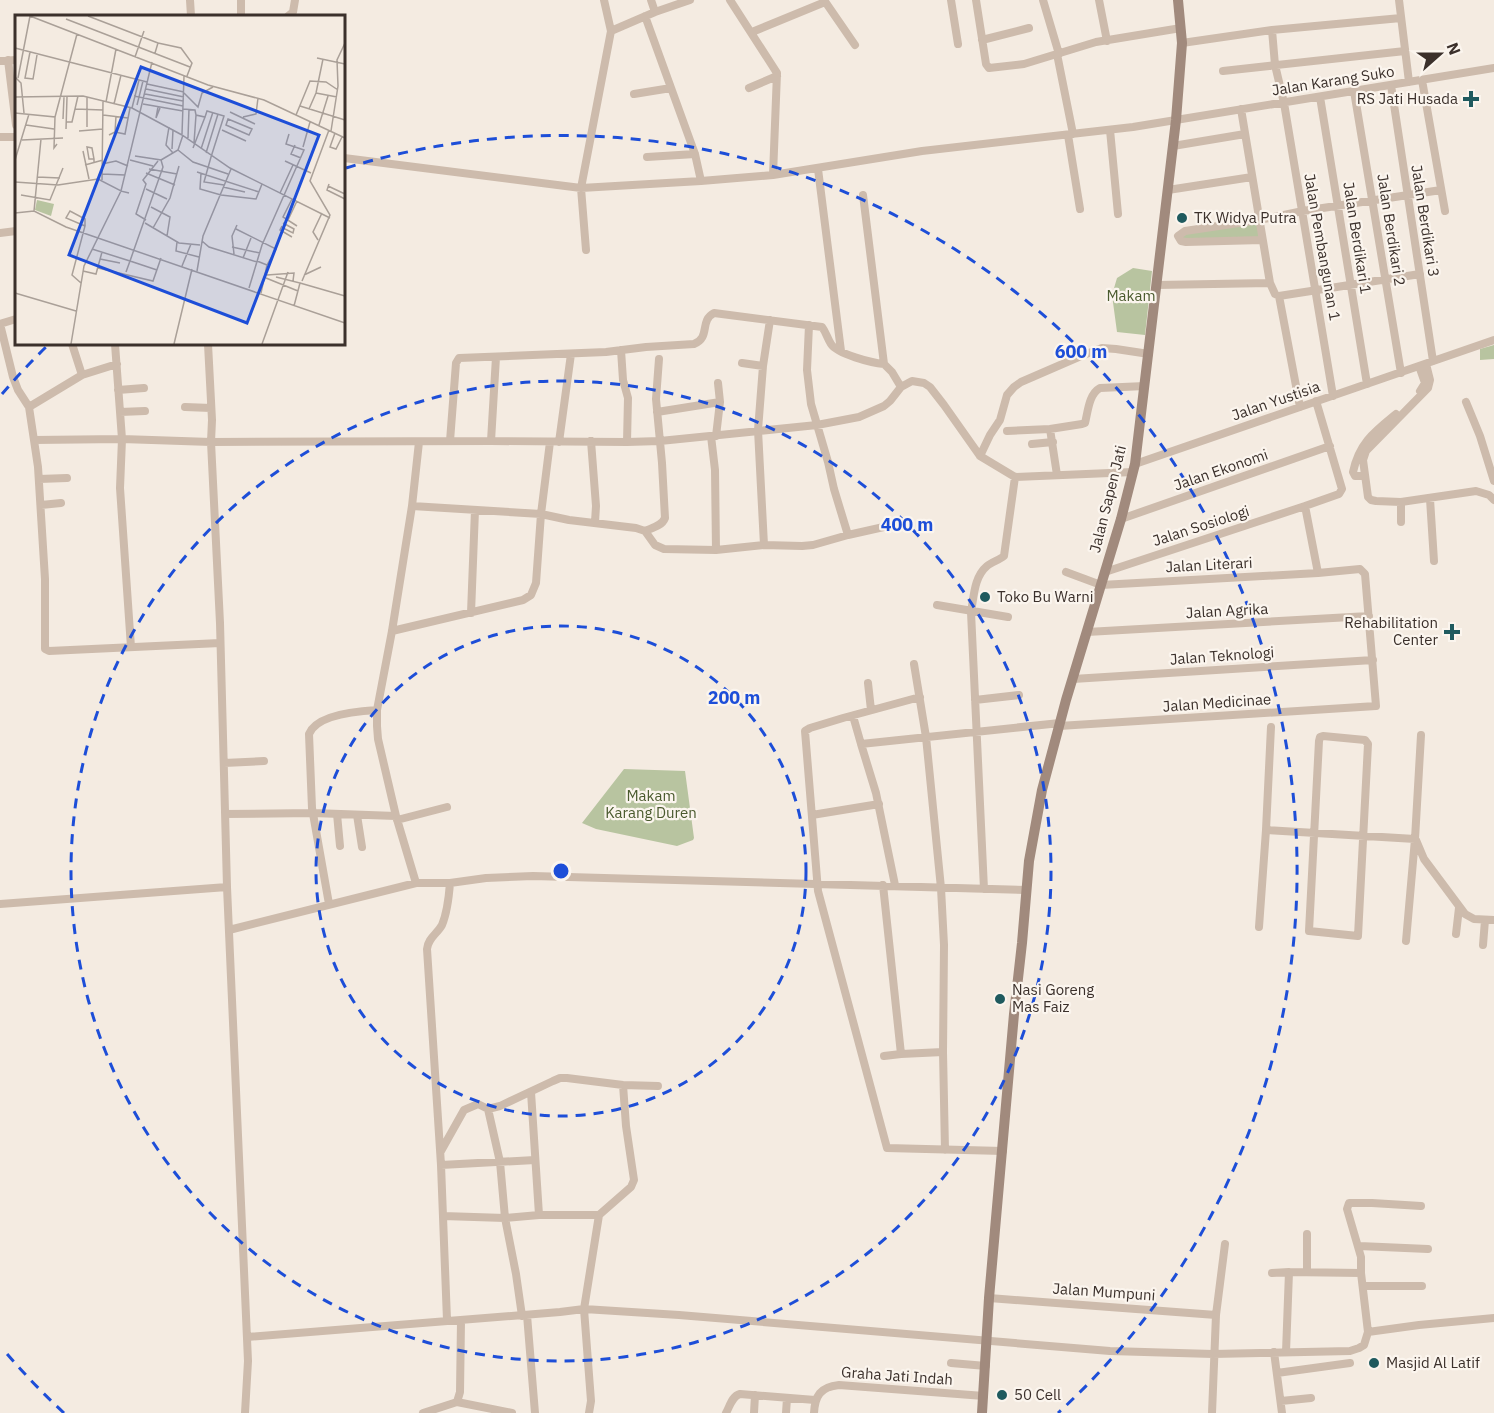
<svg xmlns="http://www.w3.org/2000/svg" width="1494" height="1413" font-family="'IBM Plex Sans',sans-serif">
<rect width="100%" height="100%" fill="#f4ebe1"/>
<path fill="#b8c4a0" d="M1257,223l2,15 -74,2 -5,-4 2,-2z
M1133,268l19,3 -7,64 -28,-3 -5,-37 5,-17z
M1494,345v14l-14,1v-11z
M624,769l61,2 9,67 -1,2 -16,6 -81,-17 -14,-6z"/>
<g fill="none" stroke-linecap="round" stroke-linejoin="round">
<path stroke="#cdbbac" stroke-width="8" d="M190,0l1,16
M604,0l7,31 -30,157 120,-7 72,-6 149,-24 211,-24 361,-59
M651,0l4,12
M730,0l47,73 -4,102
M824,0l31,45
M951,0l7,44
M976,0l10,64 3,4 35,-4 72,-22 85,-14
M1043,0l16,54
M1099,0l8,41
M1399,0l10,82
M241,16v-16
M288,16l5,-4 2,-12
M645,16l50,138 6,27
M1272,30l3,35 9,38 49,293
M611,31l44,-19 35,-12
M752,32l73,-30
M982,40l47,-12
M1182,43l90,-13 129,-12
M1057,54l16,80
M8,60l8,65
M0,61l16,-1
M1223,71l182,-20
M1422,80l23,131
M1391,85l42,276
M749,88l28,-12
M1354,91l47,282
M634,94l37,-6
M1320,97l47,287
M1241,109l29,174 5,11 4,2 21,111
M1110,130l8,84
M1068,135l12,74
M0,137h16
M1173,146l72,-12
M647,157l48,-3
M344,158l237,30 5,62
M818,169l23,182
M1168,190l84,-13
M1259,220l44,-9 138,-21
M1259,220l-74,11 -7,5 3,5 5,1 76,-2
M0,233l16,-2
M1157,285l113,-2
M1279,296l141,-22
M0,324l13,53 5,13 11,17 9,60 7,112v70l4,2 171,-8
M0,324l16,-5
M809,325l-2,45 4,34 17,58 6,27 14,46
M72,344l10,31
M115,344l7,95 89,3 280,-1 136,1 33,-1 157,-16 42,-8 25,-11 6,-5 11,-14 -9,-15 -8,-8 -21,-169
M208,344l4,76 -1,22 9,181 7,264 21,474 -3,52
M621,350l2,30 5,18 -1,44
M742,363l21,3
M1426,364l4,16 -2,8 -62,63 -3,9 5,37 3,3 5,1 25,1 75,-11 13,4 5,5
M1419,366l6,17 -5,8
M901,387l11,-6 12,2 6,4 14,18 36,51 35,21 118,-5
M118,390l26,-2
M1466,402l14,34 14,45
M29,407l53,-32 35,-11
M185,407l26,1
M120,412l25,-1
M657,412l63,-10
M1050,429l7,46
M1007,431l43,-2 32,-5 3,-1c3,-12 4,-29 15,-35l45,-2
M711,436l4,34 1,80
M716,436l4,-34 -2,-19
M34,440l88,-1 -2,49 11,159
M450,441l6,-78 3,-5 147,-6 40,-5 48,-3c17,-7 5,-23 20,-31l108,14c4,5 5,11 9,17 6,10 41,19 53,20
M491,441l5,-84
M591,441l5,65 -1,16
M559,442l12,-88
M1032,444l21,-2
M980,456l10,-21 10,-15 7,-25 7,-8 7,-5 60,-26 21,-8 14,1 33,5
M1135,464l359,-124
M1365,476h-10l-2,-4c6,-29 21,-40 43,-58
M39,479l28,-1
M1430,499l4,62
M41,505l20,-2
M412,506l129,8 28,6 67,8 9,3 10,14 9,4 52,1 48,-5 38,1 11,-1 35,-10 58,-13
M1121,519l209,-73
M1401,522v-20
M645,531c7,-3 17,-5 20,-13l-3,-55 -6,-64 3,-40
M764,545l-6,-115 5,-64 7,-46
M1066,572l35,13 217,-12
M1105,572l200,-66
M937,605l71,12
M471,613l4,-103
M392,631l131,-31 8,-5 5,-12 5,-69 9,-72
M1087,632l282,-16
M914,664l12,73 15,151 3,57 -1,107 2,98
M1073,679l300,-19
M868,683l3,27
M920,697l-77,21 -33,10 -5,3 13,160 69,257 116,3
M975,700l44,-5
M853,716l8,28
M1059,726l317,-20 -11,-132 -5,-5 -42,4 -13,-67 34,-12 3,-5 -26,-88
M1323,736l42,4 3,4 -10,192 -49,-5 10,-190 1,-4z
M224,763l40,-2
M225,814l88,-1 83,3
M337,814l3,32
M357,815l5,32
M812,815l67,-11
M397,820l50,-13
M1266,830l149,9
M1416,840l8,19 41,55 9,5 20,1
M416,883l-20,-67 -18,-77 -1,-13v-16l15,-79 20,-125 7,-64
M883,885l18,169
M895,885l-19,-92 -15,-49 199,-21
M984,889l-13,-277c3,-16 3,-35 16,-46 5,-4 12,-6 17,-10l11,-79
M0,904l227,-17
M329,904l-17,-96 -3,-74c8,-20 49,-23 68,-24
M1259,927l7,-97 5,-103
M229,930l187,-47h34l36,-5 47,-2 493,14
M1456,934l3,-26
M1406,941l9,-102 6,-104
M1483,945l2,-25
M884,1056l17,-2 42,-2
M531,1092l8,123
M488,1109l12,53 5,56 11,56 6,42
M441,1151l23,-41 14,-6 10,5 12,-3 53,-25 7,-3h7l56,7 35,1
M441,1165l94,-5
M443,1216l62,2 34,-3h60
M1359,1246l69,3
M1307,1272v-38
M1272,1273l17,-1
M1363,1286h59
M989,1298l227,17
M527,1315l8,98
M447,1320l-6,-155 -14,-216c1,-11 10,-15 15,-24 5,-12 7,-29 8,-42
M1368,1332l51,-7 75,-7
M247,1337l313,-25 24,-3 95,6 431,36 103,3 137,-3 9,-3 5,-3 4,-13 -7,-59v-16l-14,-48 2,-6h23l49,3
M1274,1352l8,61
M1286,1352l3,-80 72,1
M951,1363l35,3
M1277,1373l73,-10
M1281,1401l30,-3
M457,1402l55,11
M423,1413l34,-11 3,-10 1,-71
M589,1413l2,-12 -7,-92 15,-94 32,-28 3,-7 -8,-54 -3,-41
M726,1413c4,-7 6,-17 14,-19l75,6
M754,1413l1,-18
M786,1413l1,-15
M814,1413c1,-17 6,-26 25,-28l145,11
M1212,1413l4,-98 9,-71"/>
<path stroke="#a18a7d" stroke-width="10" d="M982,1413l7,-115 25,-284 8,-71 7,-82 13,-71 24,-90 55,-181 14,-55 41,-344 6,-77 -4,-43"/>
</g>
<g fill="none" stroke="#1d4ed8" stroke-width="3" stroke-dasharray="10 8">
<circle cx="561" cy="871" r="245"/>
<circle cx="561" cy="871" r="490"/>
<path d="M64 1413A735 735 0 0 1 2 1348M2 394A735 735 0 0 1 46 347M346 168A735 735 0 0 1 1058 1413"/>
</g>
<g fill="#1f5a5e" stroke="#fbf5ee" stroke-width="2">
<path d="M1468 90h6v6h6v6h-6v6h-6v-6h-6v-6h6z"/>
<circle cx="1182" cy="218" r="6"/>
<circle cx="985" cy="597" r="6"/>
<path d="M1449 623h6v6h6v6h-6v6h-6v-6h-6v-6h6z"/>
<circle cx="1000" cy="999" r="6"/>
<circle cx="1374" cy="1363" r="6"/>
<circle cx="1002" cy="1395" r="6"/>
</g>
<g text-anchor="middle" stroke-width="4.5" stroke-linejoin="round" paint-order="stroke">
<g font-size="15" fill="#3b302b" stroke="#fbf5ee">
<text transform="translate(1333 81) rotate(-9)" y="5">Jalan Karang Suko</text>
<text transform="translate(1425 221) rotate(81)" y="5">Jalan Berdikari 3</text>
<text transform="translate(1391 230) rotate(81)" y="5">Jalan Berdikari 2</text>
<text transform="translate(1357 238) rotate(81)" y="5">Jalan Berdikari 1</text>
<text transform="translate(1322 247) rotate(80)" y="5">Jalan Pembangunan 1</text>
<text transform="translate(1276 401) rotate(-19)" y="5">Jalan Yustisia</text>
<text transform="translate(1221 470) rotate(-19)" y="5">Jalan Ekonomi</text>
<text transform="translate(1108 499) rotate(-76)" y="5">Jalan Sapen Jati</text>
<text transform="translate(1201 526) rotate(-18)" y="5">Jalan Sosiologi</text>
<text transform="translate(1209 565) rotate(-3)" y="5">Jalan Literari</text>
<text transform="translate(1227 611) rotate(-3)" y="5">Jalan Agrika</text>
<text transform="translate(1222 656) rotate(-4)" y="5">Jalan Teknologi</text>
<text transform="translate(1217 703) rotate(-4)" y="5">Jalan Medicinae</text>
<text transform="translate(1104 1292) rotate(4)" y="5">Jalan Mumpuni</text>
<text transform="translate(897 1376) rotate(4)" y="5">Graha Jati Indah</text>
</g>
<g font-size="15" fill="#3b302b" stroke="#fbf5ee" text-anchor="start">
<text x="1458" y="104" text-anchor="end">RS Jati Husada</text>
<text x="1194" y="223">TK Widya Putra</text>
<text x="997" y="602">Toko Bu Warni</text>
<text x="1438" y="628" text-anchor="end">Rehabilitation<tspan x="1438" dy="17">Center</tspan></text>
<text x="1012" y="995">Nasi Goreng<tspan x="1012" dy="17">Mas Faiz</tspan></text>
<text x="1386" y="1368">Masjid Al Latif</text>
<text x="1014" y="1400">50 Cell</text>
</g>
<g font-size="15" fill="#4a5a2e" stroke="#fbf5ee">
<text x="1131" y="301">Makam</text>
<text x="651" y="801">Makam<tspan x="651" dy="17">Karang Duren</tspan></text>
</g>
</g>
<g transform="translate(15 15)">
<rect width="330" height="330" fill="#f4ebe1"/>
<path d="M22,185l17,4 -3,12 -16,-6z" fill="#b8c4a0"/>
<path fill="none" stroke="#aaa098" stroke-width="1.5" d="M15,1l178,69 56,15 81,38M73,1l70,27 -3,10M51,4l124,48M143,28l23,5 11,15 -5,13M0,33l132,34M15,37l-5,26 8,1 4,-24M120,42l9,-26M302,43l28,6M0,62l6,6 3,30M3,63l12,-62M132,69l37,8M131,74l38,8M169,78l14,14 4,-14 11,-6M301,78l21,4M130,79l38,7M119,81l49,10M0,82l68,-1 49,12 50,27 48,33 100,50M91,87l10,-53M99,89l7,-29M128,89l40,7M122,90l6,-24M285,91l45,14M143,92l-2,11 4,-10M117,93l7,-28M60,94l28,1M168,94l12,1 1,5 9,2 2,-6 17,5 -13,41M294,94l7,-16 7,-34M215,97l25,12M0,98l40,4 -1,31 3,-4M88,100l25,3M281,100l14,-34 16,1 12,8M40,102l22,-83M228,102l13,-3 2,-16M48,104l1,-22M213,104l24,10 -3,6 -23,-10zM51,107h6l6,-26M11,110l28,4M304,110l9,-29M72,112v-30M154,112l-3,18 7,8M51,114l1,-32M207,115l24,11M64,116l24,-2M316,116l7,-45 -1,-26 8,-17M100,117l10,2 5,-26M320,118l-5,14 6,2 6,-12M167,119l2,-58M94,120l6,-3 1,-16M173,123l1,-29M7,125l41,-2M179,128l2,-28M280,130l-4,9 10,4M288,132l7,-25M178,133l12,-31M157,134l1,-19M186,134l12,-37M163,135l15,12 35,12M68,136l6,28M191,138l12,-39M196,142l-7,25 20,3M79,144h-5l-2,-12 5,1 2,11v3M0,145l14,-46M115,145l23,6M146,145l17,-10 5,-15M270,146l26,12M87,149l14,-3 12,5M70,150l18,-5M134,154l28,5M182,157l62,20M131,158l29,12M186,158l-1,16 21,6 35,4 6,-15M87,159l23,1M22,162l23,1M87,165l1,-79M0,167l43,3 40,-6 23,12 31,-129M314,169l-2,6 18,9M313,171l17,8M208,172l22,5M131,174l21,10M265,178l13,-28M6,180l29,5 13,-32M277,184l-9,18 14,9M136,192l19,10 -3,19M19,196l7,-72M0,198l19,-2 32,16 279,96M131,205l-10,-6 10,-30 -3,-4 15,-19M273,205l9,-19M130,208l34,20 21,2M267,211l-2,4 12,7M266,212l12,6 1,-4 -11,-6M138,213l17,-30 9,-32M221,214l40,20 -9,16M303,225l-5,-8 9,-19M187,226l7,6 48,15M162,227l-1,9 23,6M217,232l28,6M77,234l38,12 33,-94 -2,-7 -26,-4M219,239l-2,-18 5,-11M228,243l8,-20M85,244l20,4M242,246l10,4 -6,28M167,251l9,-22M83,253l55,13 8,-23M68,256l13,3 6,-22M182,256l6,-35 28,-67M111,257l4,-11 27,9M252,260l27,-2 -1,8M289,260l17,-8M261,262l24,6 -6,23M251,263l32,13M287,266l28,-66 -20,-34 19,-51M66,268l-9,-8 13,-49 -19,-8 4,-7 15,8v7M285,268l45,13M234,273l13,-43 42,-95 -18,-6 3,-10M0,278l61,18M56,329l13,-78 37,-75 8,2M159,329l18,-75M247,329l26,-72"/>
<path fill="#1d4ed8" fill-opacity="0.15" stroke="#1d4ed8" stroke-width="3" d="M126,52l178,68 -72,188 -178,-68z"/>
<rect width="330" height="330" fill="none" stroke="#3b302b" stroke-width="3"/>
</g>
<circle cx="561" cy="871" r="9" fill="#1d4ed8" stroke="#fbf5ee" stroke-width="3"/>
<g font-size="18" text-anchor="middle" font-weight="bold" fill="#1d4ed8" stroke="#fbf5ee" stroke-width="4.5" stroke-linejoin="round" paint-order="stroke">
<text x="1081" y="358">600 m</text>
<text x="907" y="531">400 m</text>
<text x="734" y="704">200 m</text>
</g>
<g transform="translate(1440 54) rotate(69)" stroke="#fbf5ee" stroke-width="4.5" paint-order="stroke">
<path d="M0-4.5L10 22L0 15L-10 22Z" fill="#3b302b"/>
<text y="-9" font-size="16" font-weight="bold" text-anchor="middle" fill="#3b302b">N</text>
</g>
</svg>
